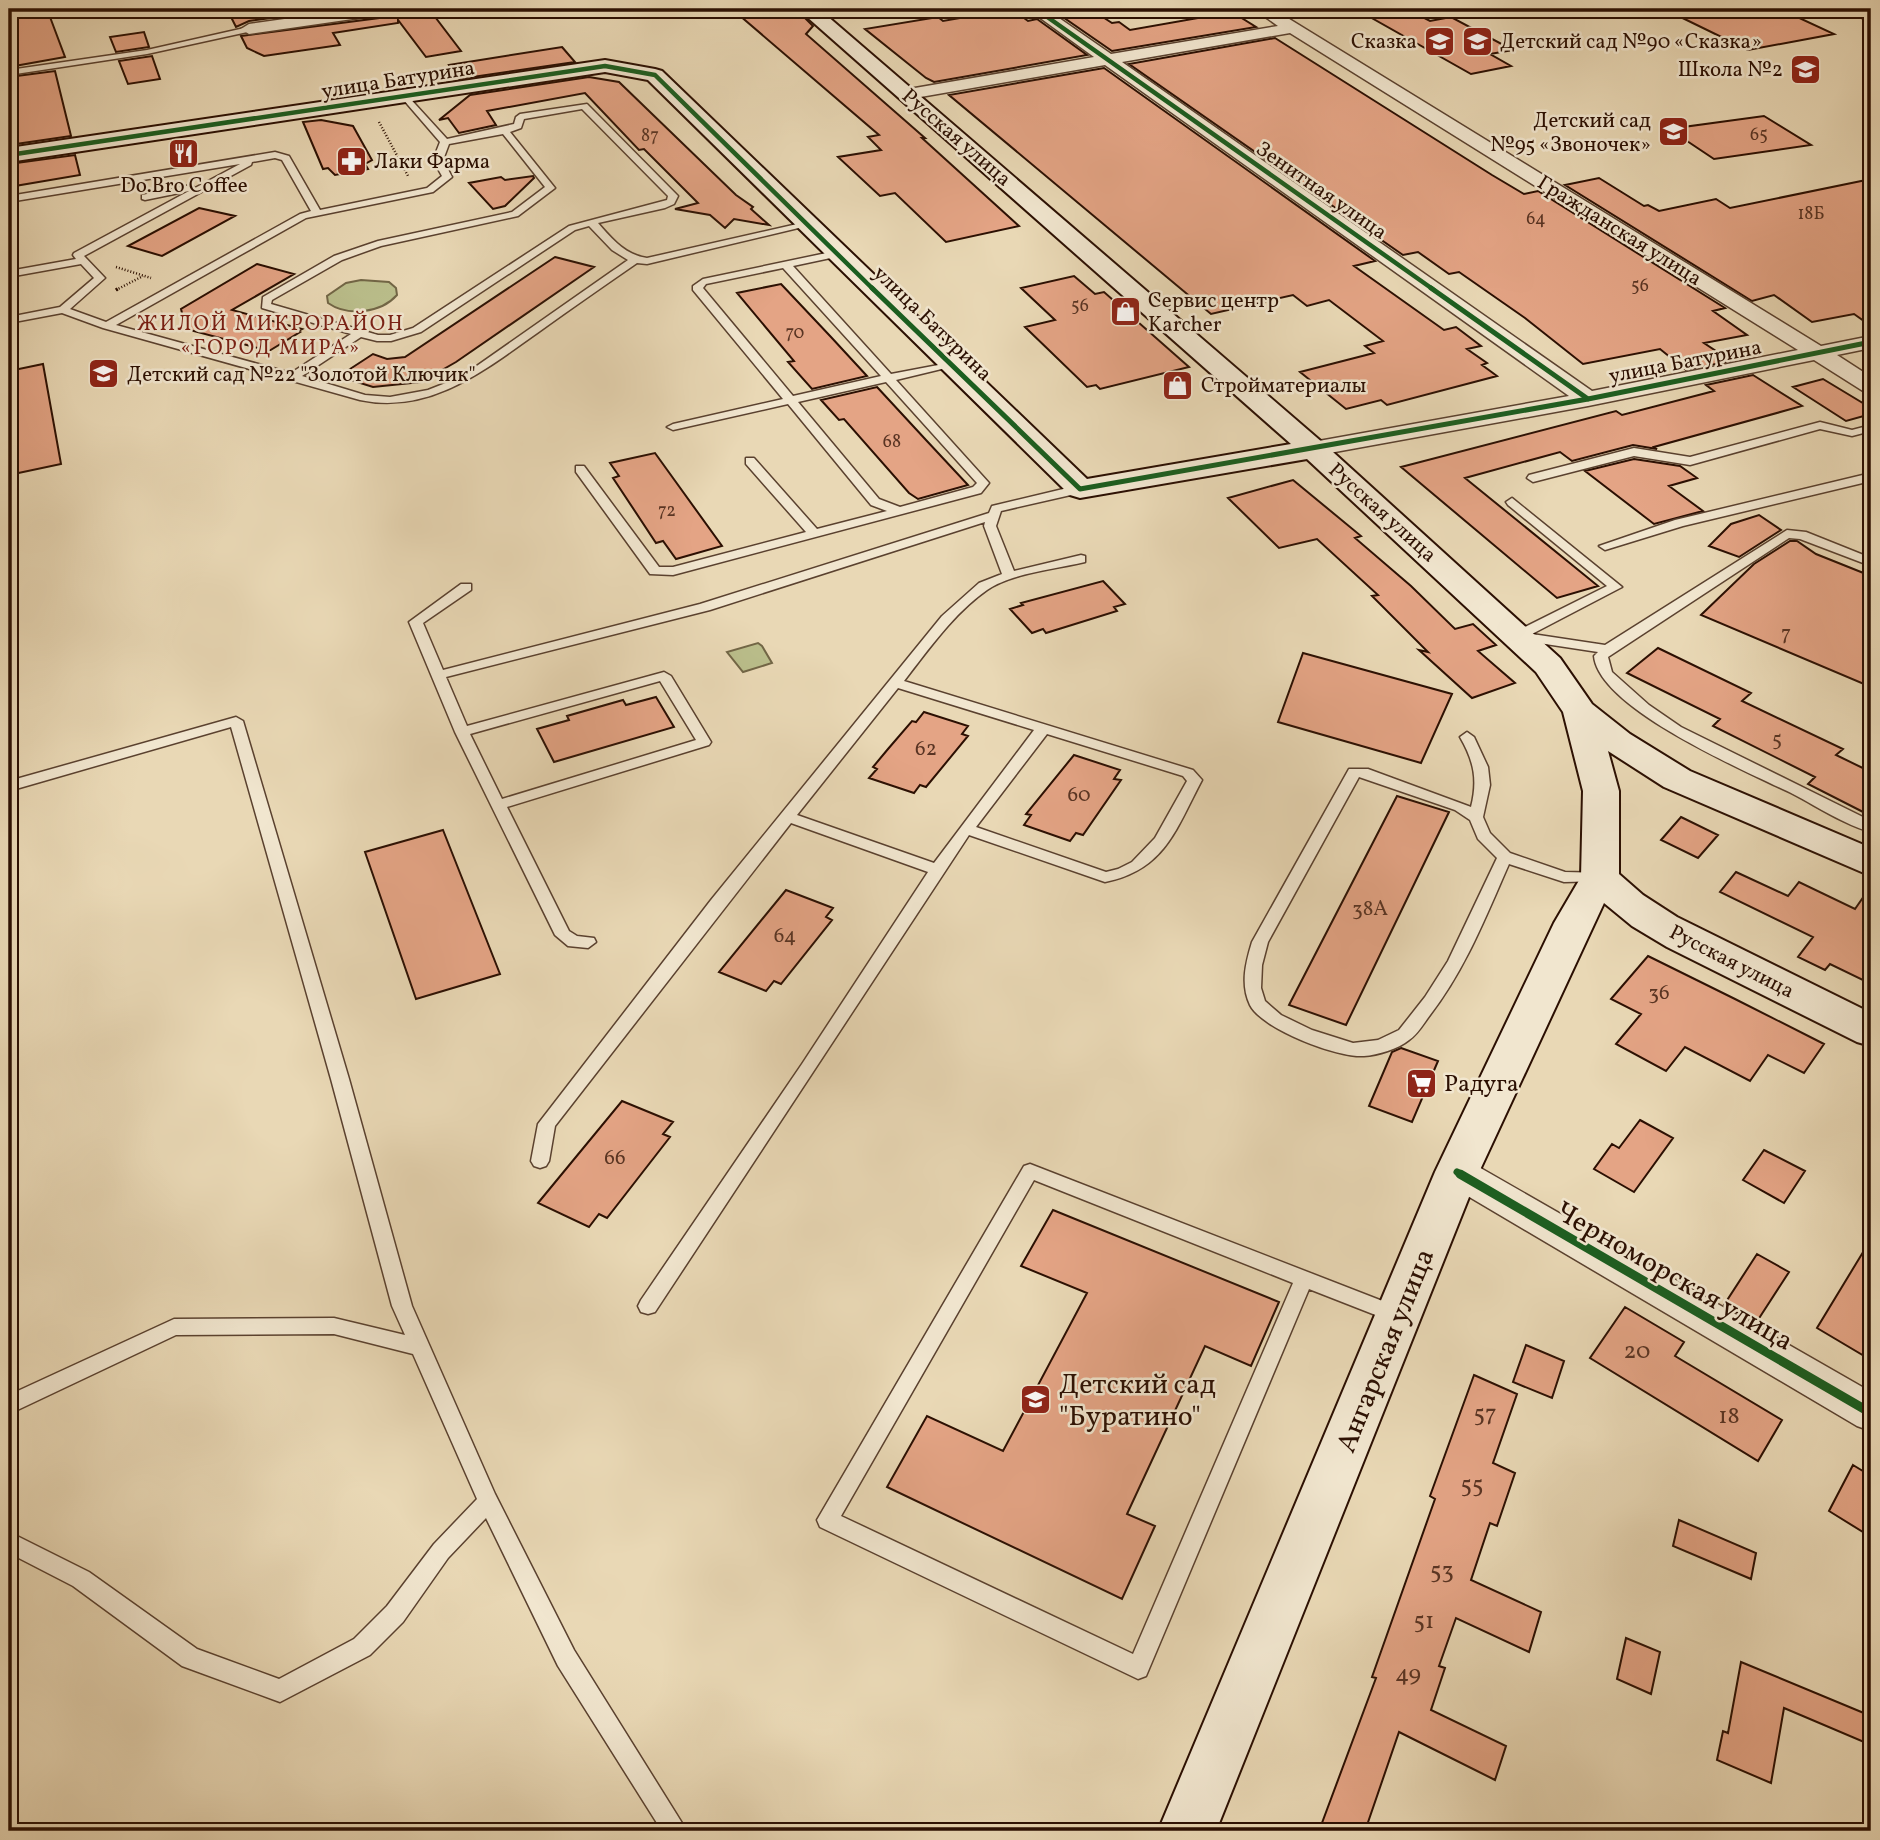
<svg xmlns="http://www.w3.org/2000/svg" width="1880" height="1840" font-family="Vollkorn,serif">
<rect width="100%" height="100%" fill="#e9d8b5"/>
<filter id="stains"><feTurbulence type="fractalNoise" baseFrequency=".00286" numOctaves="4"/><feColorMatrix values="0 0 0 0 .2 0 0 0 0 .09 0 0 0 0 .02 0 0 0 .5 -.17"/></filter>
<radialGradient id="worn" r=".72"><stop offset=".6" stop-color="#630" stop-opacity="0"/><stop offset="1" stop-color="#630" stop-opacity=".3"/></radialGradient>
<path fill="#babe8b" stroke="#726646" stroke-width="2" d="M361,280l28,2 7,6 1,7c-16,18 -49,22 -69,8l-1,-7 19,-13z
M758,643l4,3 10,17 -29,9 -16,-20z"/>
<path fill="#e4a485" stroke="#2b0f02" stroke-width="2" d="M47,9l18,48 -56,10v-53z
M273,9h66l-90,12 -13,6 -6,-12z
M397,9h32l32,42 -35,6 -28,-37v3l-65,10 7,12 -76,11 -17,-8 -6,-12 146,-19z
M732,9h64l17,17 -7,8 119,104h-3l97,88 -73,16 -51,-49 -15,3 -42,-39 43,-7 -13,-13 11,-2z
M1012,9l16,12 9,-2 50,36 -153,27 -8,-4 -61,-49 73,-12 5,4z
M1664,9h116l54,25 -86,16z
M1092,10l20,13 7,-1 11,8 102,-18 24,15 -144,24 -52,-36z
M1409,10l21,11 21,-4 62,33 -23,4 21,12 -40,8 -101,-57z
M144,32l5,15 -33,5 -6,-15z
M1275,38l217,137 32,19 14,-3 187,117 -12,3 34,24 -43,8 27,18 -45,9 -26,-21 -77,15 -58,-46 -66,-46 -10,2 -31,-22 -15,3 -274,-191z
M562,47l13,15 -116,17 -10,-14z
M152,56l8,23 -32,5 -9,-23z
M1104,68l271,193 -21,5 90,64 12,-3 25,19 -14,3 20,14 -5,2 15,11 -110,29 -6,-5 -35,9 -46,-37 74,-19 -9,-7 18,-5 -54,-41 -22,6 -14,-11 -82,19 -262,-219z
M55,71l16,65 -62,9v-68z
M589,77l30,5 117,113 17,12 -2,2 18,16 -35,-6 -9,9 -15,-13 -35,-6 23,-6 -54,-54 -5,1 -54,-57 -98,18 9,14 -37,8 -11,-15 -9,2 31,-25z
M1764,116l47,29 -97,14 -45,-30z
M321,120l32,6 19,34 -7,4 3,5 -33,6 -7,-7 -5,1 -20,-47z
M75,155l5,20 -71,12v-23z
M533,176l1,2 -29,28 -12,3 -24,-26 32,-6 4,3z
M1599,178l45,28 4,-1 11,6 57,-12 14,9 141,-29v147l-17,-12 -42,8 -38,-27 -22,6 -187,-116z
M199,208l36,8 -73,40 -34,-10z
M555,257l39,10 -138,95 -35,20 -48,5 -26,-8 7,-5 -7,-3 26,-17 14,5 18,-2z
M257,264l37,10 -62,36 70,19 -4,2 2,1 -31,19 -83,-22 -5,-20z
M1074,276l21,18 9,-2 85,75 -89,22 -4,-4 -9,2 -62,-60 30,-7 -34,-32z
M781,284l50,53 36,39 -55,13 -24,-27 6,-1 -57,-68z
M43,364l18,100 -52,11v-104z
M1753,375l49,31 -148,41 3,2 -24,-4 -61,16 -12,-9 -95,26 133,108 -41,12 -156,-131 215,-56 6,4 92,-24 -8,-6z
M1823,379l48,29v6l-25,7 -53,-34z
M877,387l49,53 42,45 -50,14 -9,-6 -65,-74 -5,1 -18,-20z
M655,453l67,93 -46,13 -13,-18 -7,2 -43,-65 6,-2 -9,-13z
M1634,459l46,7 17,12 -28,8 34,25 -49,13 -69,-53z
M1293,480l68,56 -6,2 56,48 44,43 18,-5 23,21 -18,6 37,32 -43,15 -53,-48 9,2 -56,-56 6,-1 -61,-56 -38,9 -51,-50z
M1759,515l22,15 -42,27 -30,-11 22,-22z
M1790,541h7l19,13 55,22v111l-170,-72 53,-51z
M1103,581l22,23 -11,3 3,4 -71,22 -3,-4 -11,4 -22,-24 13,-4 -2,-2z
M1658,648l93,45 -9,8 101,48 -7,6 35,17v44l-63,-32 7,-7 -102,-51 7,-7 -93,-46z
M1303,653l149,41 -31,69 -143,-41z
M656,697l18,30 -120,35 -17,-33 32,-9 -2,-4 56,-16 3,5z
M924,712l44,14 -6,8 6,2 -42,51 -6,-2 -6,8 -45,-15 8,-9 -4,-2 15,-18 24,-28 4,1z
M1074,755l46,15 -6,9 7,1 -38,55 -7,-2 -6,8 -46,-16 7,-10 -5,-1z
M1397,796l52,16 -103,213 -57,-20z
M1681,817l37,18 -20,23 -37,-18z
M443,830l57,144 -84,25 -51,-147z
M1736,872l52,24 11,-14 56,27 16,-23v98l-41,-20 -5,6 -27,-13 15,-20 -93,-45z
M786,890l47,18 -7,9 6,3 -51,64 -7,-3 -8,10 -47,-19z
M1648,956l87,43 89,45 -20,29 -36,-18 -18,26 -65,-34 -19,24 -50,-27 25,-30 -30,-15z
M1401,1048l37,13 -26,61 -43,-16 23,-54z
M622,1101l51,21 -10,12 7,3 -63,81 -8,-4 -10,13 -51,-24z
M1640,1120l33,18 -39,54 -40,-23 18,-25 7,4z
M1764,1150l41,21 -21,32 -41,-23z
M1053,1210l226,92 -28,64 -46,-20 -78,168 28,12 -33,73 -235,-112 40,-71 76,35 84,-158 -66,-27z
M1871,1239v121l-54,-32z
M1757,1254l32,18 -33,51 -32,-18z
M1625,1307l59,35 -9,14 107,64 -24,41 -168,-103z
M1526,1345l38,16 -12,37 -39,-16z
M1474,1375l43,19 -24,69 22,10 -18,53 -7,-3 -19,57 70,32 -12,40 -73,-34 -17,48 6,2 -14,42 75,36 -11,34 -96,-48 -34,99h-46l57,-153 -4,-1 63,-178 -5,-3z
M1853,1465l18,11v61l-42,-26z
M1679,1520l77,33 -5,26 -78,-33z
M1626,1638l34,14 -9,42 -34,-15z
M1741,1662l130,54v29l-87,-37 -13,75 -54,-23 6,-29 5,2z"/>
<g fill="none" stroke-linecap="round" stroke-linejoin="round">
<defs>
<path id="lane" d="M1842,9h10l19,8v5z
M249,27l3,4 -105,23 -138,21v-5l138,-20z
M405,93l42,46 67,-15 2,-7 4,-3 67,-10 91,92 -4,8 -9,4 -67,15c14,16 27,32 49,35l159,-36 5,3 -164,39 -10,-1c-32,22 -65,45 -97,68 -54,38 -109,84 -180,69l-257,-72 -41,-15 -53,10v-6l51,-10 34,-29 -13,-14 -72,13v-6l67,-12 -3,-4 1,-2 115,-62 -44,9 -3,-1v-4l49,-10 4,3 45,-24 -231,38v-6l266,-44 14,4 31,54 107,-22 15,-12 -9,-16 7,-18 -38,-44 -1,-2zM582,109l86,87 -1,4 -98,26 -156,102 -23,7h-12l-107,-31 1,-4 70,-40 39,-14 137,-30 37,-28 -45,-56 11,-4 3,-9zM503,134l42,53 -33,25 -134,29 -44,15 -71,41 -1,11 89,26 -60,39 -175,-48 190,-107 127,-26 19,-15 -9,-17 6,-16zM275,158l7,2 29,51 -11,3 -194,108 -36,-13 35,-31 -21,-22 167,-91 1,-3zM589,226l23,24 16,10 -167,117 -33,13 -38,7 -25,-2 -63,-19 59,-39 16,4h14l30,-9 154,-102z
M836,251l4,1v4l-47,10 98,108 63,-12v4l-58,14 93,103 -8,10 -308,82 -23,-1 -74,-102v-6h8l75,101h14l133,-35 -60,-68v-6h8l63,71 70,-18 -16,-6 -83,-101 -115,26 -6,-3 6,-3 110,-25 -90,-109v-4l10,-7zM783,268l98,108 -88,20 -90,-108 3,-4zM886,382l91,101 -4,4 -73,20 -21,-8 -81,-97z
M1820,422l32,8 19,-5v6l-19,5 -32,-7 -130,36 -56,-9 -101,26 -6,-4 2,-3 105,-27 56,9z
M1871,473v8l-188,45 -78,24 -6,-4 76,-26z
M1080,485l4,1v6l-83,19 -5,15 18,45 67,-16 4,1v6c-28,7 -74,11 -98,28 -33,23 -58,59 -83,91l289,89 9,10c-26,49 -37,90 -97,102l-136,-47 -314,477 -7,2 -7,-2 -3,-6 3,-6 161,-236 126,-192 -137,-49 -236,303 -6,35 -3,5 -6,2 -6,-2 -3,-5 7,-37 173,-224 231,-284 37,-33 23,-9 -18,-48 1,-4 -275,88 -264,67 21,49 197,-54 7,4 40,66 -2,3 -202,62 62,124 8,5 17,2 2,4 -8,6 -20,-2 -13,-11 -100,-203 -46,-110 52,-38h10v6l-48,33 20,47 257,-66 289,-91 3,-7zM660,681l36,59 -194,59 -32,-65zM898,688l136,42 -100,133 -137,-48zM1047,734l136,42 4,5 -32,57 -23,24 -14,7 -12,3 -130,-45z
M1512,498l110,89 -90,47 73,11 182,-115 19,2 65,26v8l-71,-27 -11,-1 -181,119 4,15 37,33 32,22 190,94v11c-26,-7 -53,-25 -78,-38 -45,-22 -194,-85 -199,-138l4,-4 -85,-13v-6l94,-47 -99,-81 -2,-3z
M236,717l7,4 106,358 63,227 83,188 79,156 113,181h-25l-104,-165 -72,-148 -38,40 -45,64 -33,33 -90,47 -98,-36 -109,-80 -64,-33v-21l80,40 108,77 82,30 75,-40 33,-33 47,-62 43,-45 -64,-145 -79,-20 -158,1 -167,79v-19l165,-76 160,-1 71,17 -13,-29 -61,-227 -100,-352 -222,64v-10z
M1467,732l7,5 14,30 2,18 -7,32 7,16 20,20 55,19 40,1 3,4 -3,4 -41,1 -55,-18c-23,52 -44,106 -79,151 -6,8 -12,19 -21,25 -11,9 -31,15 -45,16 -26,2 -102,-27 -114,-51 -10,-21 -4,-43 2,-63l97,-173h19l103,38c7,-27 3,-46 -11,-70zM1359,777l96,33 15,10 8,19 19,19 -49,103 -23,36 -26,33 -21,10 -25,3 -41,-13 -31,-15 -16,-14 -4,-13 1,-23 6,-23z
M1030,1164l373,145 3,6 -3,6 -7,2 -87,-34 -163,387 -8,3 -318,-152 -3,-7 207,-354zM1034,1180l259,103 -160,371 -292,-138z"/>
<path id="street" d="M356,9h39l-8,5 -138,20 -8,-5 8,-5z
M1028,9h18l65,45 167,-28 -24,-17h19l548,337 50,-10v12l-34,7 34,22v16l-8,-2 -49,-31 -226,46 -275,50 -8,-2 -4,-5 4,-5 8,-2 256,-46 -464,-331 -196,34 -9,-5 9,-5 185,-32zM1290,33l508,317 -206,41 -470,-329z
M1457,1158l13,4 401,230v39l-14,-5 -413,-244 -5,-10 5,-10z"/>
<path id="secondary" d="M798,9h21l504,434 237,215 32,46 38,30 60,37 181,77v28l-207,-89 -56,-36 11,40v83l24,21 34,22 194,96v33l-14,-4 -190,-95 -35,-21 -28,-23 -125,269 -263,659h-58l277,-659 119,-249 27,-46 2,-86 -20,-79 -27,-40 -229,-213 -227,39 -10,-3 -422,-415 -43,-8 -596,90v-14l596,-88 50,9 7,2 425,408 204,-35z"/>
</defs>
<use href="#lane" stroke="#5a412f" stroke-width="3"/>
<use href="#street" stroke="#5a412f" stroke-width="3"/>
<use href="#secondary" stroke="#2b0f02" stroke-width="4"/>
<path stroke="#2b0f02" stroke-width="2.5" stroke-dasharray="1 2" stroke-linecap="butt" d="M379,122l29,54
M116,267l35,11
M116,290l27,-14"/>
<path stroke="#2b0f02" stroke-width="3.5" stroke-dasharray="2 2.5" stroke-linecap="butt" d="M116,290l3,-2"/>
<use href="#lane" fill="#f1e6cf" fill-rule="evenodd"/>
<use href="#street" fill="#f1e6cf" fill-rule="evenodd"/>
<use href="#secondary" fill="#f1e6cf" fill-rule="evenodd"/>
<defs>
<path id="cycleway-far3" d="M1036,9l398,281
M9,155l596,-89 50,9 219,215"/>
<path id="cycleway-far2" d="M872,288l208,201 508,-90 283,-57
M1431,288l157,111"/>
<path id="cycleway-far1" d="M1457,1172l6,4"/>
<path id="cycleway" d="M1460,1174l411,239"/>
</defs>
<use href="#cycleway-far3" stroke="#f1e6cf" stroke-width="7"/>
<use href="#cycleway-far2" stroke="#f1e6cf" stroke-width="9"/>
<use href="#cycleway-far1" stroke="#f1e6cf" stroke-width="11"/>
<use href="#cycleway" stroke="#f1e6cf" stroke-width="13"/>
<use href="#cycleway-far3" stroke="#1b5e20" stroke-width="4.5"/>
<use href="#cycleway-far2" stroke="#1b5e20" stroke-width="5"/>
<use href="#cycleway-far1" stroke="#1b5e20" stroke-width="7"/>
<use href="#cycleway" stroke="#1b5e20" stroke-width="9"/>
</g>
<defs>
<symbol id="school-square" viewBox="-11 -11 22 22"><rect x="-9" y="-9" width="18" height="18" rx="4" fill="#8f2418" stroke="#f1e6cf"/><path d="M0-5L7-2L0 1L-7-2ZM-4 1L0 2.5L4 1V4Q0 6-4 4Z" fill="#fff"/></symbol>
<symbol id="restaurant-square" viewBox="-11 -11 22 22"><rect x="-9" y="-9" width="18" height="18" rx="4" fill="#8f2418" stroke="#f1e6cf"/><path d="M-5-6h1v4h1v-4h1v4h1v-4h1v5L-1.5 .5V6h-2V.5L-5-1ZM5-6V6H3V1.5H1.5Q1.5-4 5-6Z" fill="#fff"/></symbol>
<symbol id="pharmacy-square" viewBox="-11 -11 22 22"><rect x="-9" y="-9" width="18" height="18" rx="4" fill="#8f2418" stroke="#f1e6cf"/><path d="M-2-6h4v4h4v4h-4v4h-4v-4h-4v-4h4Z" fill="#fff"/></symbol>
<symbol id="shop-square" viewBox="-11 -11 22 22"><rect x="-9" y="-9" width="18" height="18" rx="4" fill="#8f2418" stroke="#f1e6cf"/><path d="M-5-2.5h2.3a2.7 3.5 0 0 1 5.4 0H5L5.5 6h-11ZM-1.5-2.5h3a1.5 2.3 0 0 0-3 0Z" fill="#fff"/></symbol>
<symbol id="supermarket-square" viewBox="-11 -11 22 22"><rect x="-9" y="-9" width="18" height="18" rx="4" fill="#8f2418" stroke="#f1e6cf"/><path d="M-6-5.5h2.5l.6 2H6L4.5 2H-2.5L-4.4-4H-6ZM-1.5 3.2a1.3 1.3 0 1 0 .1 0ZM3 3.2a1.3 1.3 0 1 0 .1 0Z" fill="#fff"/></symbol>
</defs>
<g fill-rule="evenodd">
<use href="#school-square" x="1422" y="24" width="35" height="35"/>
<use href="#school-square" x="1460" y="24" width="35" height="35"/>
<use href="#school-square" x="1788" y="52" width="35" height="35"/>
<use href="#school-square" x="1656" y="114" width="35" height="35"/>
<use href="#restaurant-square" x="166" y="136" width="35" height="35"/>
<use href="#pharmacy-square" x="334" y="144" width="35" height="35"/>
<use href="#shop-square" x="1108" y="294" width="35" height="35"/>
<use href="#school-square" x="86" y="356" width="35" height="35"/>
<use href="#shop-square" x="1160" y="368" width="35" height="35"/>
<use href="#supermarket-square" x="1404" y="1066" width="35" height="35"/>
<use href="#school-square" x="1018" y="1382" width="35" height="35"/>
</g>
<g text-anchor="middle" stroke-width="5" stroke-linejoin="round" paint-order="stroke">
<g font-size="18" fill="#593423">
<text x="1759" y="140">65</text>
<text x="650" y="141">87</text>
<text x="1811" y="219">18Б</text>
<text x="1536" y="224">64</text>
<text x="1640" y="291">56</text>
<text x="1080" y="311">56</text>
<text x="795" y="338">70</text>
<text x="892" y="447">68</text>
<text x="667" y="516">72</text>
</g>
<g font-size="21" fill="#2b0f02" stroke="#f1e6cf" text-anchor="start">
<text x="1417" y="48" text-anchor="end">Сказка</text>
<text x="1500" y="48">Детский сад №90 «Сказка»</text>
<text x="1783" y="76" text-anchor="end">Школа №2</text>
<text x="1651" y="127" text-anchor="end">Детский сад<tspan x="1651" dy="24">№95 «Звоночек»</tspan></text>
<text x="374" y="168">Лаки Фарма</text>
<text x="184" y="192" text-anchor="middle">Do.Bro Coffee</text>
<text x="1148" y="307">Сервис центр<tspan x="1148" dy="24">Karcher</tspan></text>
<text x="127" y="381">Детский сад №22 "Золотой Ключик"</text>
<text x="1201" y="392">Стройматериалы</text>
</g>
<g font-size="21" fill="#2b0f02" stroke="#f1e6cf">
<text transform="translate(398 79) rotate(-9)" y="7">улица Батурина</text>
<text transform="translate(957 137) rotate(41)" y="7">Русская улица</text>
<text transform="translate(1322 190) rotate(35)" y="7">Зенитная улица</text>
<text transform="translate(1620 230) rotate(32)" y="7">Гражданская улица</text>
<text transform="translate(933 323) rotate(44)" y="7">улица Батурина</text>
<text transform="translate(1685 361) rotate(-11)" y="7">улица Батурина</text>
<text transform="translate(1383 512) rotate(42)" y="7">Русская улица</text>
<text transform="translate(1732 961) rotate(27)" y="7">Русская улица</text>
</g>
<g font-size="21" letter-spacing="2" fill="#7a1f14" stroke="#f1e6cf">
<text x="271" y="330">ЖИЛОЙ МИКРОРАЙОН<tspan x="271" dy="24">«ГОРОД МИРА»</tspan></text>
</g>
<g font-size="21" fill="#593423">
<text x="1786" y="640">7</text>
<text x="1777" y="745">5</text>
<text x="926" y="755">62</text>
<text x="1079" y="801">60</text>
<text x="1370" y="915">38А</text>
<text x="785" y="942">64</text>
<text x="1659" y="999">36</text>
<text x="615" y="1164">66</text>
</g>
<g font-size="24" fill="#2b0f02" stroke="#f1e6cf" text-anchor="start">
<text x="1444" y="1091">Радуга</text>
</g>
<g font-size="24" fill="#593423">
<text x="1637" y="1358">20</text>
<text x="1485" y="1421">57</text>
<text x="1729" y="1423">18</text>
<text x="1472" y="1492">55</text>
<text x="1442" y="1578">53</text>
<text x="1424" y="1628">51</text>
<text x="1408" y="1681">49</text>
</g>
<g font-size="28" fill="#2b0f02" stroke="#f1e6cf">
<text transform="translate(1675 1275) rotate(30)" y="10">Черноморская улица</text>
<text transform="translate(1384 1350) rotate(-68)" y="10">Ангарская улица</text>
</g>
<g font-size="28" fill="#2b0f02" stroke="#f1e6cf" text-anchor="start">
<text x="1059" y="1393">Детский сад<tspan x="1059" dy="32">"Буратино"</tspan></text>
</g>
</g>
<rect width="1880" height="1840" fill="none" stroke="#e9d8b5" stroke-width="35"/>
<rect x="10" y="10" width="1859" height="1819" fill="none" stroke="#2b0f02" stroke-width="3.5"/>
<rect x="18" y="18" width="1845" height="1805" fill="none" stroke="#2b0f02" stroke-width="2"/>
<rect width="100%" height="100%" filter="url(#stains)"/>
<rect width="100%" height="100%" fill="url(#worn)"/>
</svg>
